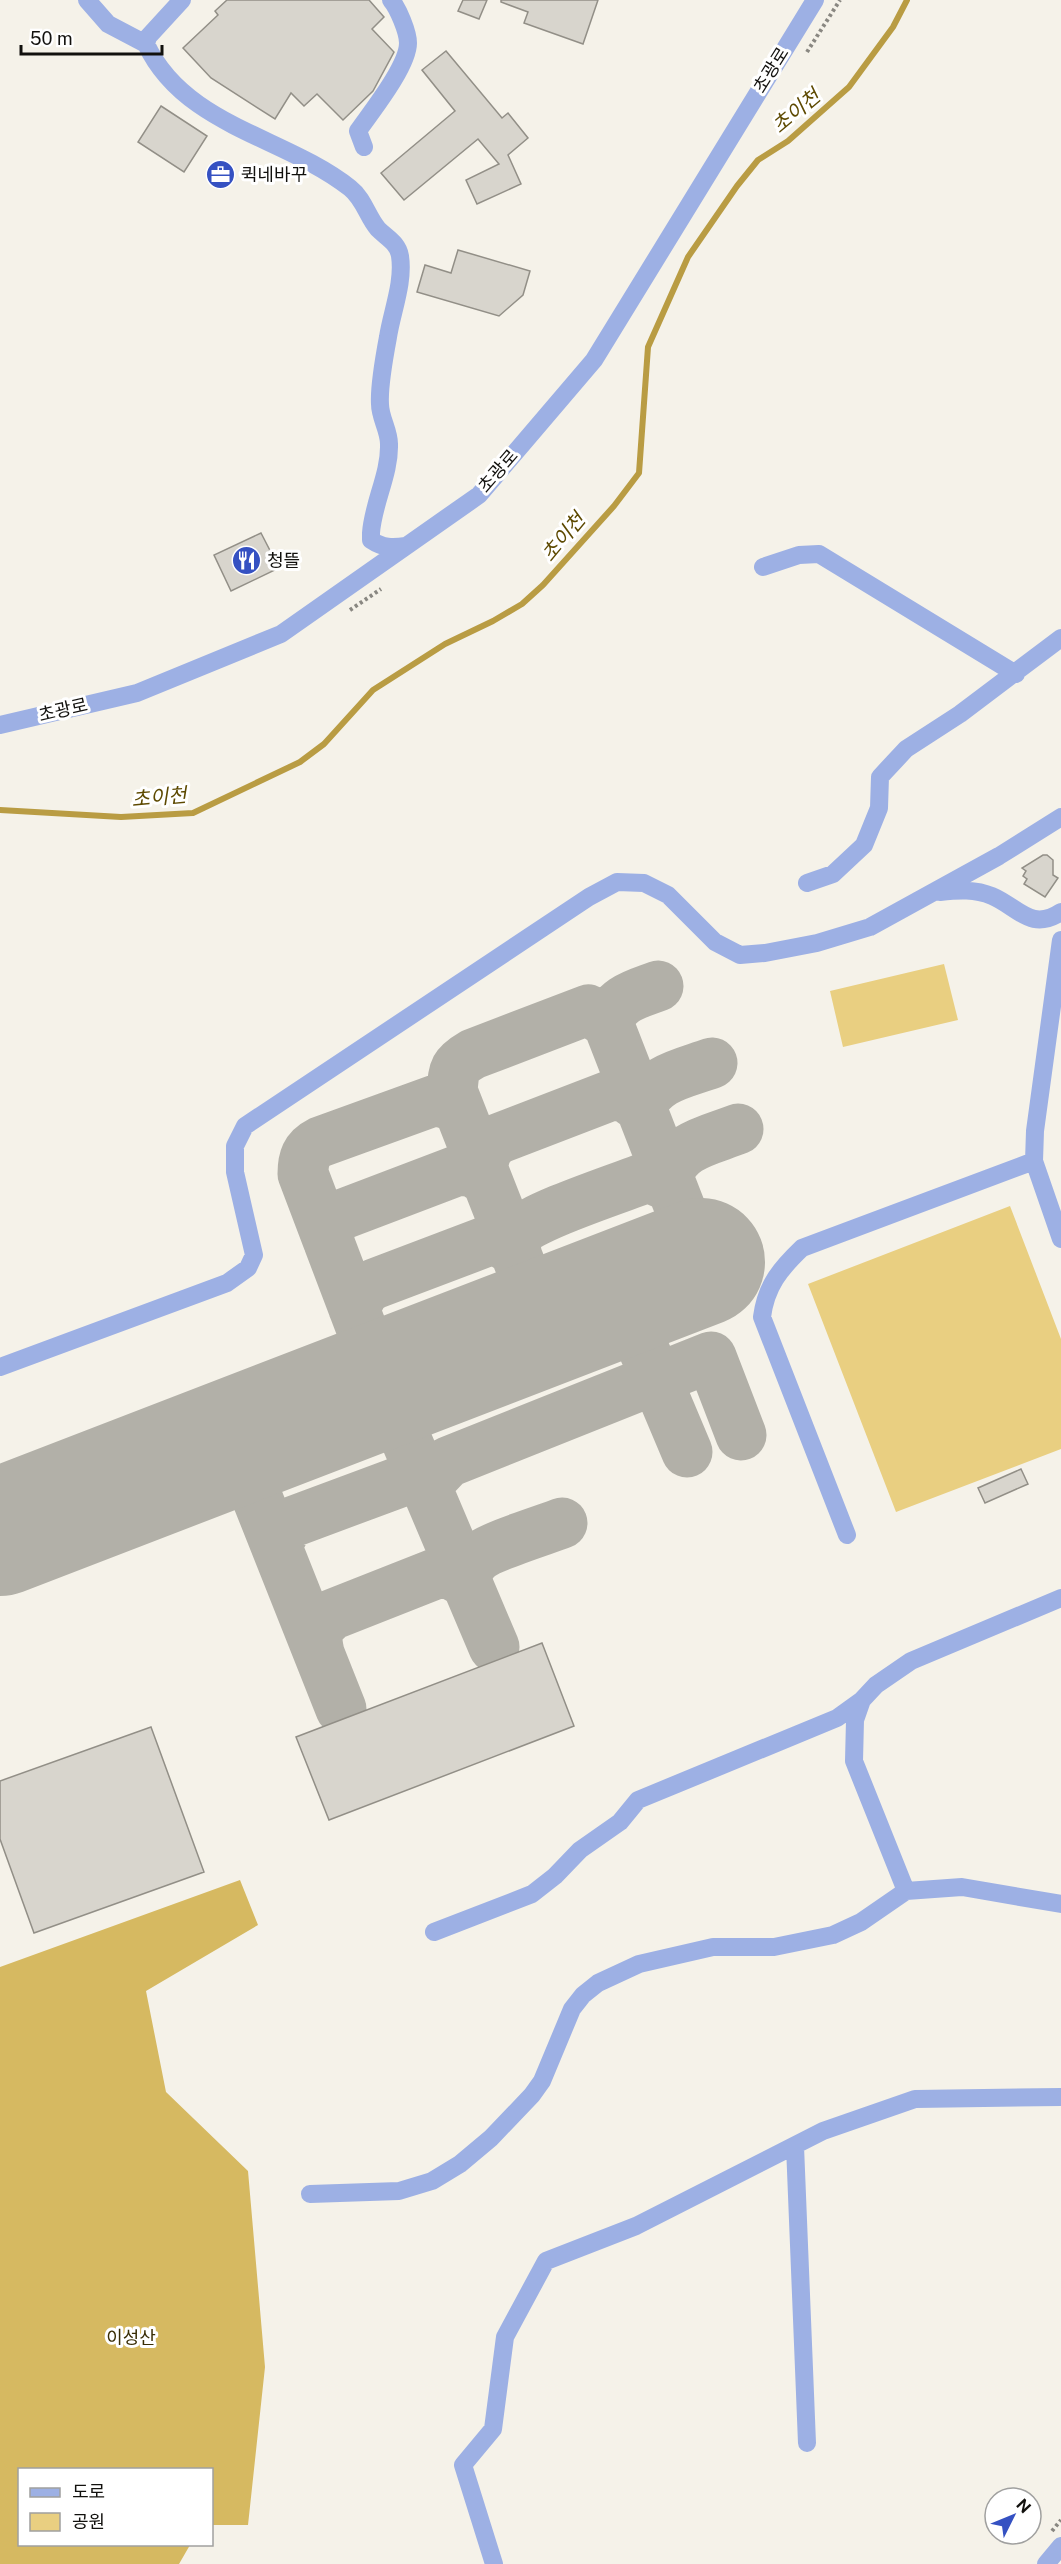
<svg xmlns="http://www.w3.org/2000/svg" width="1061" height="2564" font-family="'Public Sans','Noto Sans KR',sans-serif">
<rect width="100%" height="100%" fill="#f5f2e9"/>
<path fill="#e9cf81" d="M944,964l14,56 -115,27 -13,-56z
M1010,1206l51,133v110l-165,63 -88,-228z"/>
<path fill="#d6b961" d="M240,1880l18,45 -112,66 20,101 82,79 17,196 -17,158h-36v-55h-192v74l170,1 -11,19h-179v-597z"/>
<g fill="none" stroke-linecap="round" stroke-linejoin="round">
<path stroke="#b99c43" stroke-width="6" d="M0,810l121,7 72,-4 107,-51 24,-18 49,-54 72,-46 48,-23 29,-17 21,-19 71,-79 25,-33 9,-126 40,-90 49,-71 21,-26 30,-19 61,-54 44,-60 14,-27"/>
<path stroke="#b2b0a8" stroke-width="51" d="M608,1023c7,-25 29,-29 50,-37
M460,1112l-9,-7 -15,-5 -116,42c-14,7 -17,17 -17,32l80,211 111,262
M482,1167l4,-16 9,-11 117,-45 14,2 14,10c15,-30 42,-33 72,-44
M668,1177c7,-32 43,-37 70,-48
M328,1240l3,-16 7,-8 121,-46 15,2 13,9
M516,1252c-1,-6 -3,-12 1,-18 10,-16 105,-47 128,-56l8,1 18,8
M620,1293l67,159
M354,1309l10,-19 10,-6 116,-44 11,2 15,10
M543,1323l-91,-232c2,-22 2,-26 21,-37l115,-44 20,13 93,239
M235,1442l106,267
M429,1494l2,-14 17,-18 263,-105 30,78
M277,1546l8,-17 7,-7 113,-42h8l13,7
M467,1583c0,-10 2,-18 10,-25 11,-11 67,-28 85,-35
M319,1653c-4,-19 -3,-24 12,-38l109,-43 13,3 14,8"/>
<path stroke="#b2b0a8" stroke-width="128" d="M0,1532l701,-270"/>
</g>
<path fill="#d8d5cd" stroke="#928f87" stroke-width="1.5" d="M227,0h142l15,17 -12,12 22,23 -21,39 -30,29 -26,-26 -13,12 -13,-13 -16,26 -64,-41 -28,-30 35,-33 -3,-4z
M463,0h24l-8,19 -21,-8z
M501,0h97l-15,44 -59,-21 4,-11 -27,-10z
M446,51l56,67 6,-5 20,25 -20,17 13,29 -44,20 -11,-24 33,-16 -21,-25 -74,61 -23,-27 74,-62 -33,-41z
M161,106l46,30 -23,36 -46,-30z
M458,250l72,21 -7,24 -24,21 -82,-24 8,-27 26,8z
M261,533l18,35 -48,23 -17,-36z
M1043,855h4l6,5v15l5,3 -13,19 -21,-13 3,-5 -4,-3 3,-5 -4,-3z
M1021,1469l7,15 -43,19 -7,-15z
M542,1643l32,83 -245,94 -33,-83z
M151,1727l53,145 -170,61 -34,-94v-58z"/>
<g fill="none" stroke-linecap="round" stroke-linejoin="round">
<path stroke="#898781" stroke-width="4" stroke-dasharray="3 3" stroke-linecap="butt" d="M807,52l33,-52
M350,610l31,-21
M1052,2531l9,-11"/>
<path stroke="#9db0e4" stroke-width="18" d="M87,0l21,24 38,20
M182,0l-34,37 -2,7c38,82 140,93 204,144 14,11 17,28 28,41 9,9 20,14 22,27 4,27 -8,55 -12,81 -3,16 -9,52 -8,67 0,14 9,26 9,40 1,30 -16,59 -18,89v7c12,8 21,8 35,6
M364,147l-6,-16c14,-20 50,-65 50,-88 0,-11 -10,-35 -17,-43
M763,567l36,-12 20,-1 197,120
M0,725l137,-32 144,-59 198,-139 115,-135 221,-360
M807,883l26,-9 31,-29 15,-37 1,-31 26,-28 54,-35 101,-76
M940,892c19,-2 35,-3 52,4 26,11 39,36 69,16
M1061,940l-26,191 -1,30 27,78
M0,1367l227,-84 21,-15 6,-13 -19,-83v-26l10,-20 344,-229 28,-15 27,1 24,12 47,47 25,13 25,-2 52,-10 53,-16 129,-71 62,-39
M847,1535l-85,-218c4,-31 18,-48 40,-69l232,-87
M906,1891l-52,-130 1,-41 7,-20 14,-15 35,-24 150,-63
M434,1932l98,-38 23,-18 25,-26 40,-28 18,-22 199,-82 25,-18
M795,2146l12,297
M310,2194l89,-3 33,-10 28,-17 31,-26 41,-43 10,-14 30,-72 11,-14 15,-12 41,-19 74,-17h61l59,-12 28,-13 45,-31 56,-4 99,17
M494,2564l-31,-99 30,-36 12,-92 41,-76 90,-35 187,-95 92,-32 146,-2
M1046,2564l15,-18"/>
</g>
<defs>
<symbol id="office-disc" viewBox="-11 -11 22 22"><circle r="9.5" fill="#3551c2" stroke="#fff"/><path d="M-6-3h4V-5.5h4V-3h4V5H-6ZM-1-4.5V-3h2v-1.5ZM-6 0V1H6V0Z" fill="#fff"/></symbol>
<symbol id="restaurant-disc" viewBox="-11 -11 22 22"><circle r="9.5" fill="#3551c2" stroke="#fff"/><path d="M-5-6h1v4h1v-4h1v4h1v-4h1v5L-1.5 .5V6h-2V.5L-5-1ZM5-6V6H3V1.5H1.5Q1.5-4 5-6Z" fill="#fff"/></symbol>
</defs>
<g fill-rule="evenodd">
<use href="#office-disc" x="204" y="158" width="33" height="33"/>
<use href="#restaurant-disc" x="230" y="544" width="33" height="33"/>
</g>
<g text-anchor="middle" stroke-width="6" stroke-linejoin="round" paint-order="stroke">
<g font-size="18" fill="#12110e" stroke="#fff">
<text transform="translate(771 70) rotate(-58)" y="6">초광로</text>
<text transform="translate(498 471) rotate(-49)" y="6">초광로</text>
<text transform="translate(63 710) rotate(-13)" y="6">초광로</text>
</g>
<g font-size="18" fill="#12110e" stroke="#fff" text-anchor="start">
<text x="241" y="181">퀵네바꾸</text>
<text x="267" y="567">청뜰</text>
</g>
<g font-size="18" fill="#392d05" stroke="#fff">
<text x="131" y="2344">이성산</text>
</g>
<g font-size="20" font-style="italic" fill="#5d4900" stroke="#fff">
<text transform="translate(796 111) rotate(-40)" y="7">초이천</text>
<text transform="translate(563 537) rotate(-50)" y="7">초이천</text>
<text transform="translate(159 797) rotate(-5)" y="7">초이천</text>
</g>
</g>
<rect x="18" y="2468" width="195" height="78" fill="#ffffff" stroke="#a0a09f" stroke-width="1.5"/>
<rect x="30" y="2488" width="30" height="9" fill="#9db0e4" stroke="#a0a09f" stroke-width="1.5"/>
<text x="72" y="2498" font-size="18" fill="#12110e">도로</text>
<rect x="30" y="2513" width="30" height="18" fill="#e9cf81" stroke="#a0a09f" stroke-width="1.5"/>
<text x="72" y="2528" font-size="18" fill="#12110e">공원</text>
<g transform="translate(1013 2516) rotate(47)"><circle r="28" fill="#ffffff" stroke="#a0a09f" stroke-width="1.5"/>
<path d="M0-4.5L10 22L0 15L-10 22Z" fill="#3551c2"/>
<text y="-9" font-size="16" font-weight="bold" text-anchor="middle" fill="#12110e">N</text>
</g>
<path d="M21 45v9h141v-9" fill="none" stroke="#12110e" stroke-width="3"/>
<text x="30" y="45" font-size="18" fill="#12110e" stroke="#ffffff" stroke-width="4.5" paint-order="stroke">50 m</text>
</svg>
